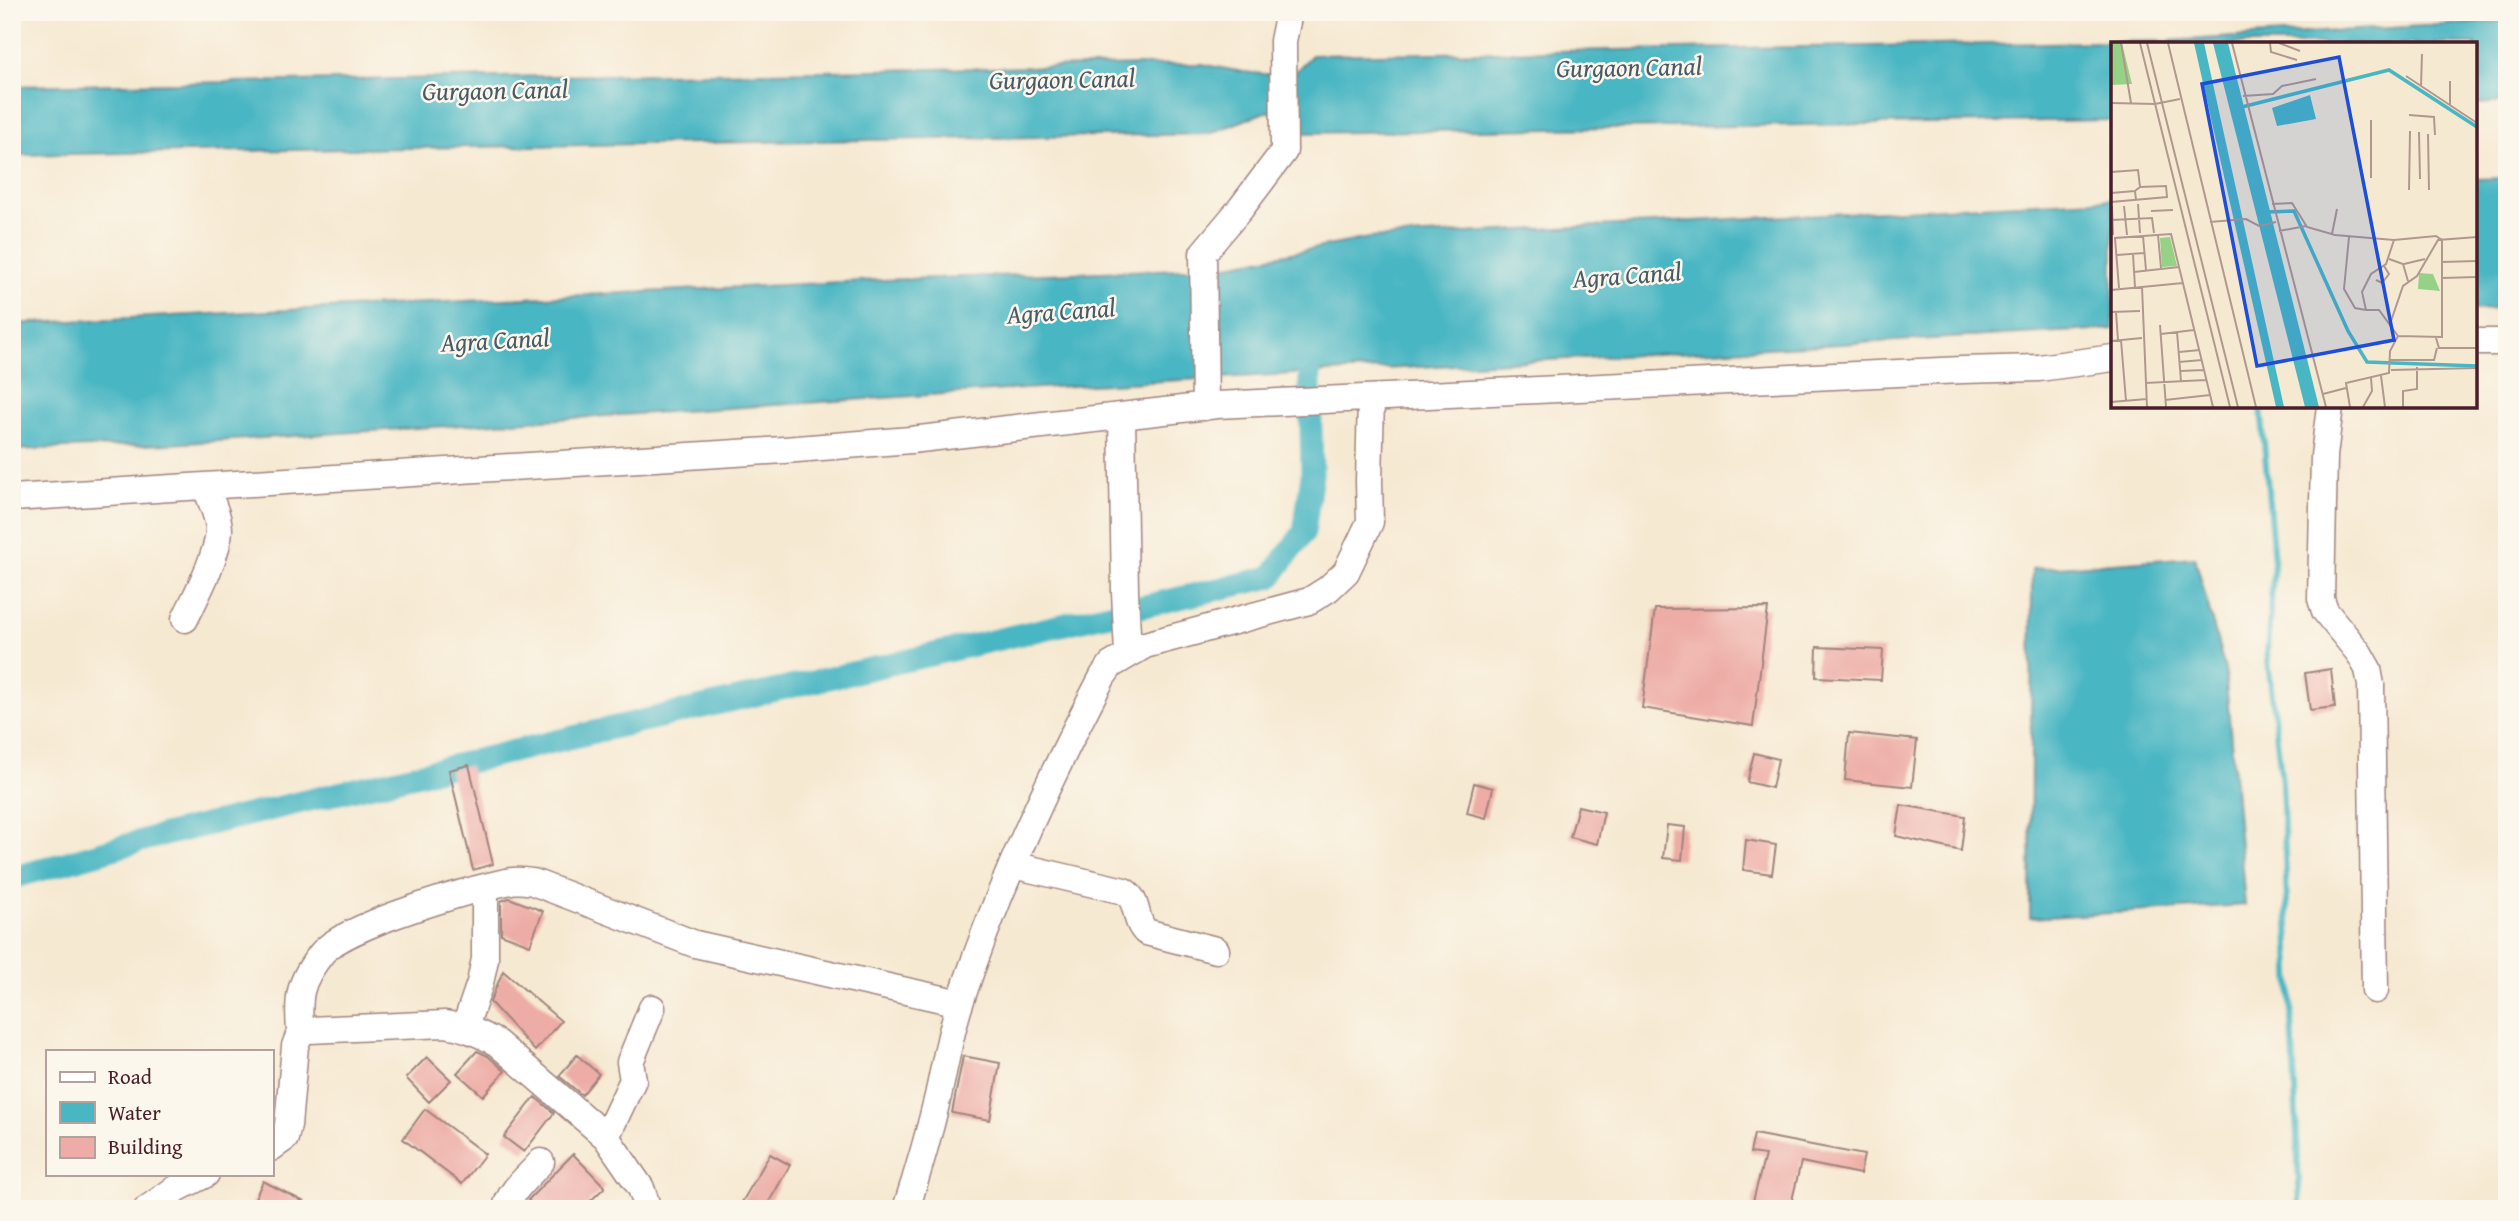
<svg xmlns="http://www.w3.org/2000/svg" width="2519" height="1221" font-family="'Gentium Book Plus',serif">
<rect width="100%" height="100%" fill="#fbf7ec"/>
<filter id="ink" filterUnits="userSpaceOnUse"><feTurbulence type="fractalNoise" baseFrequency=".0143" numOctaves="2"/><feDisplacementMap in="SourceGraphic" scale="14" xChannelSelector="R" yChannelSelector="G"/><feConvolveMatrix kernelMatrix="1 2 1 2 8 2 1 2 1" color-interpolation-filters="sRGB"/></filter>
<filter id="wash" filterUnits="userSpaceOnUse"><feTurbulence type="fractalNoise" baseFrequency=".00686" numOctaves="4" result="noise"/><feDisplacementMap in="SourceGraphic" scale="28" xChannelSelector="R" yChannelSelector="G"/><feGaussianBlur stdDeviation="1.57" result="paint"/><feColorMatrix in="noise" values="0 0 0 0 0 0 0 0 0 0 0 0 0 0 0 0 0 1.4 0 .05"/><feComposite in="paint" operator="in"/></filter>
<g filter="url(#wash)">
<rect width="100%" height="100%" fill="#f6e9d2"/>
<path fill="#49b6c3" stroke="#4a6a77" stroke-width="2" d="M2507,21v81l-32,2v-60h-362v76l-813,13v-21h-35l-56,22 -1197,21v-69l1190,-22c32,7 58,12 91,10l19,-19 856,-14z
M2507,178v130l-32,2v-131z
M2113,199v130l-1059,58 -885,57 -157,6v-126l870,-44 331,-12 156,-30z
M2195,557l30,113 20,235 -215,13 2,-349z"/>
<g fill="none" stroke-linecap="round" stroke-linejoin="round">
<path stroke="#49b6c3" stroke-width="6" d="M2261,406l13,156 -7,90 15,131 18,426"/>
<path stroke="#49b6c3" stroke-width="23" d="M12,878l139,-40 460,-110 660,-151 33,-45 8,-58 -3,-131"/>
</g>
<g id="blocks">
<path fill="#edaca5" d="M1768,608l-15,118 -111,-18 13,-99z
M1817,647l66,3 -2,30 -65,-3z
M2331,669l4,38 -25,3 -5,-37z
M1849,733l68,7 -5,47 -67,-7z
M1754,753l24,6 -6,29 -25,-6z
M469,765l24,99 -20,6 -24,-100z
M1474,783l19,5 -7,30 -19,-5z
M1901,805l64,11 -4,35 -65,-15z
M1578,806l26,6 -7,32 -27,-7z
M1667,825l18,2 -3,33 -19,-2z
M1746,840l30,5 -4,29 -29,-4z
M509,898l34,13 -13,34 -29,-11v-33z
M503,971l58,50 -26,30 -45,-49z
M477,1051l11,5 17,15 -22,25 -26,-23z
M577,1055l22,19 -17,21 -23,-19z
M963,1056l37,7 -10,57 -38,-7z
M427,1057l24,23 -22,22 -23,-24z
M535,1097l19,16 -30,39 -20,-15z
M425,1109l60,45 -23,30 -59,-45z
M1754,1134l110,21 -4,19 -59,-12 -11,47h-39l14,-54 -15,-2z
M573,1154l32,33 -23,22h-46l-8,-9z
M770,1154l20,11 -25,44h-27z
M263,1181l55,28h-68z"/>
</g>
</g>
<g filter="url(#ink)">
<use href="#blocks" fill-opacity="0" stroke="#a0847e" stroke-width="2"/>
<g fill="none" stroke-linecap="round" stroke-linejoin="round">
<defs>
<path id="minor" d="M2475,342h32
M2330,406l-6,50 -3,143 4,12 34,42 9,16 3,16 4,305
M1205,407l-2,-154 38,-45 43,-57 -1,-110 6,-29
M1122,416l3,176 3,62
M12,498l772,-48 127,-10 306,-35 745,-35 77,-2 74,-10
M185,619c11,-23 33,-64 34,-89 0,-14 -9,-30 -13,-43
M1013,865l111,26c16,10 9,29 22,41l70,18
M465,1027l15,-44 5,-24v-71
M300,1033c-2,-37 -2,-50 22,-80 23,-28 150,-64 189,-72 7,-1 15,0 22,1l162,62 265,59
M606,1137l27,-57 -3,-18 22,-54
M271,1148l14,-10 3,-13 7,-79 5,-13 9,-3 136,-6c20,3 34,9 52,19l109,94 35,51 7,21
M147,1209l27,-19 32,-16
M506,1209c2,-17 24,-34 35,-47
M906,1209c12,-37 23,-75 32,-113 7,-31 12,-63 22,-93 37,-113 88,-223 143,-327l8,-11 34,-20 164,-44 19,-12 18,-17 24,-50 -1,-40 2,-84"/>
</defs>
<use href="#minor" stroke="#a0847e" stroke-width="29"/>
<use href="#minor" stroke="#fff" stroke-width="26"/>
</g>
</g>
<g text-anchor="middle" stroke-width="5" stroke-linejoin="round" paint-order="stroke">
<g font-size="26" font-style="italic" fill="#4a5b68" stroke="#fbf7ec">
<text transform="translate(1629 67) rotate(-1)" y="9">Gurgaon Canal</text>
<text transform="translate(1062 79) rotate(-1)" y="9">Gurgaon Canal</text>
<text transform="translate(495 90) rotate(-1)" y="9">Gurgaon Canal</text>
<text transform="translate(1627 275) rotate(-4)" y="9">Agra Canal</text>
<text transform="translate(1061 311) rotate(-4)" y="9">Agra Canal</text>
<text transform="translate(495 340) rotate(-3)" y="9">Agra Canal</text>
</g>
</g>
<g transform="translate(2111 42)">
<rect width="366" height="366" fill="#f6e9d2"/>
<path d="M0,1h11l10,41 -21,1zM59,195l7,29 -15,1 -2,-29zM308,231l14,1 7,17 -22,-2z" fill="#96d286"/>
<path d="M83,1h10l80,364h-8zM102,1h15l91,364h-14zM199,53l6,24 -39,7 -5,-18z" fill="#49b6c3"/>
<path fill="none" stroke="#49b6c3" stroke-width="3.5" d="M131,65l147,-37 88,57M156,170l27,-1 54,120 19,31 110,4"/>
<path fill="none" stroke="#b1988f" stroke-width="2" d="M10,1l10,60M29,1l90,364M36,1l91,364M57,1l88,364M121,1l94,364M159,1l1,9 26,8M168,1l21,8M295,34l71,47M339,39v24M310,44l1,-32M132,54l30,-2 9,-8 34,-7M0,61l44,1 25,-5M298,73l25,2 1,18M260,78v58M308,90l1,47M317,92l1,56M0,130l27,-2 2,17M298,148l1,-59M0,151l24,-2M0,160l56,-5 -1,-11 -26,1 -5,4 1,9M27,162l2,29M161,162l20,-1 15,24 28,8 59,5 42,-4 6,4v97l-44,-1 -8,15 -1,22 -43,10 4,24M1,164l1,29M13,164l3,29M40,169l22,-1M0,178l41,-2 2,15M99,180l36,-3 13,7 17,-4M168,189l27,-5M221,192l5,-25M47,193l3,33M32,194l3,34M238,195l-5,52 11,19 11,2M283,198l-8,24 -15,10 -9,18 4,18h13l19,26M22,212l2,33M6,213l27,-2M278,217l14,5 5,17M331,220l35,-1M293,222l21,-5M23,230l45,-5M331,236l35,-1M265,238l6,3 7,-9 -5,-8M31,245l5,120M8,246l-4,-50 56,-4 42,173M0,248l72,-7M0,270l29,-1M5,270l2,28M279,282l13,-38 14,-10 21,-36 39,-3M49,283l6,82M66,290l4,49M50,292l33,-4M325,296l3,10h38M10,298l5,61M0,299l31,-3M68,310l21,-2M279,318h44l3,-12M68,320l23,-2M280,328l86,-2M69,329l24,-1M270,334l4,31M34,341l61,-3M212,352l23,-6M54,358l45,-5M0,360l36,-3M252,365l9,-16 -1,-13M292,365v-16l14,-2v-22"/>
<path fill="#1d4ed8" fill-opacity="0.15" stroke="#1d4ed8" stroke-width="3.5" d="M228,15l55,283 -137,26 -55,-282z"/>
<rect width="366" height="366" fill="none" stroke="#4a1f2b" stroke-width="3.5"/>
</g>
<rect width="2519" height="1221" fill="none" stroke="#fbf7ec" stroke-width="42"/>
<rect x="46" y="1050" width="228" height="126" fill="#fbf7ec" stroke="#b4a19f" stroke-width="2"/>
<rect x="60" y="1072" width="35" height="10" fill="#ffffff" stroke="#b4a19f" stroke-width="2"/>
<text x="108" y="1084" font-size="21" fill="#4a1f2b">Road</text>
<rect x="60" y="1102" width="35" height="21" fill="#49b6c3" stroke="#b4a19f" stroke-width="2"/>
<text x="108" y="1120" font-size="21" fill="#4a1f2b">Water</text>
<rect x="60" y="1137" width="35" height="21" fill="#edaca5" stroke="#b4a19f" stroke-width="2"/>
<text x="108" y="1154" font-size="21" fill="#4a1f2b">Building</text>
</svg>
